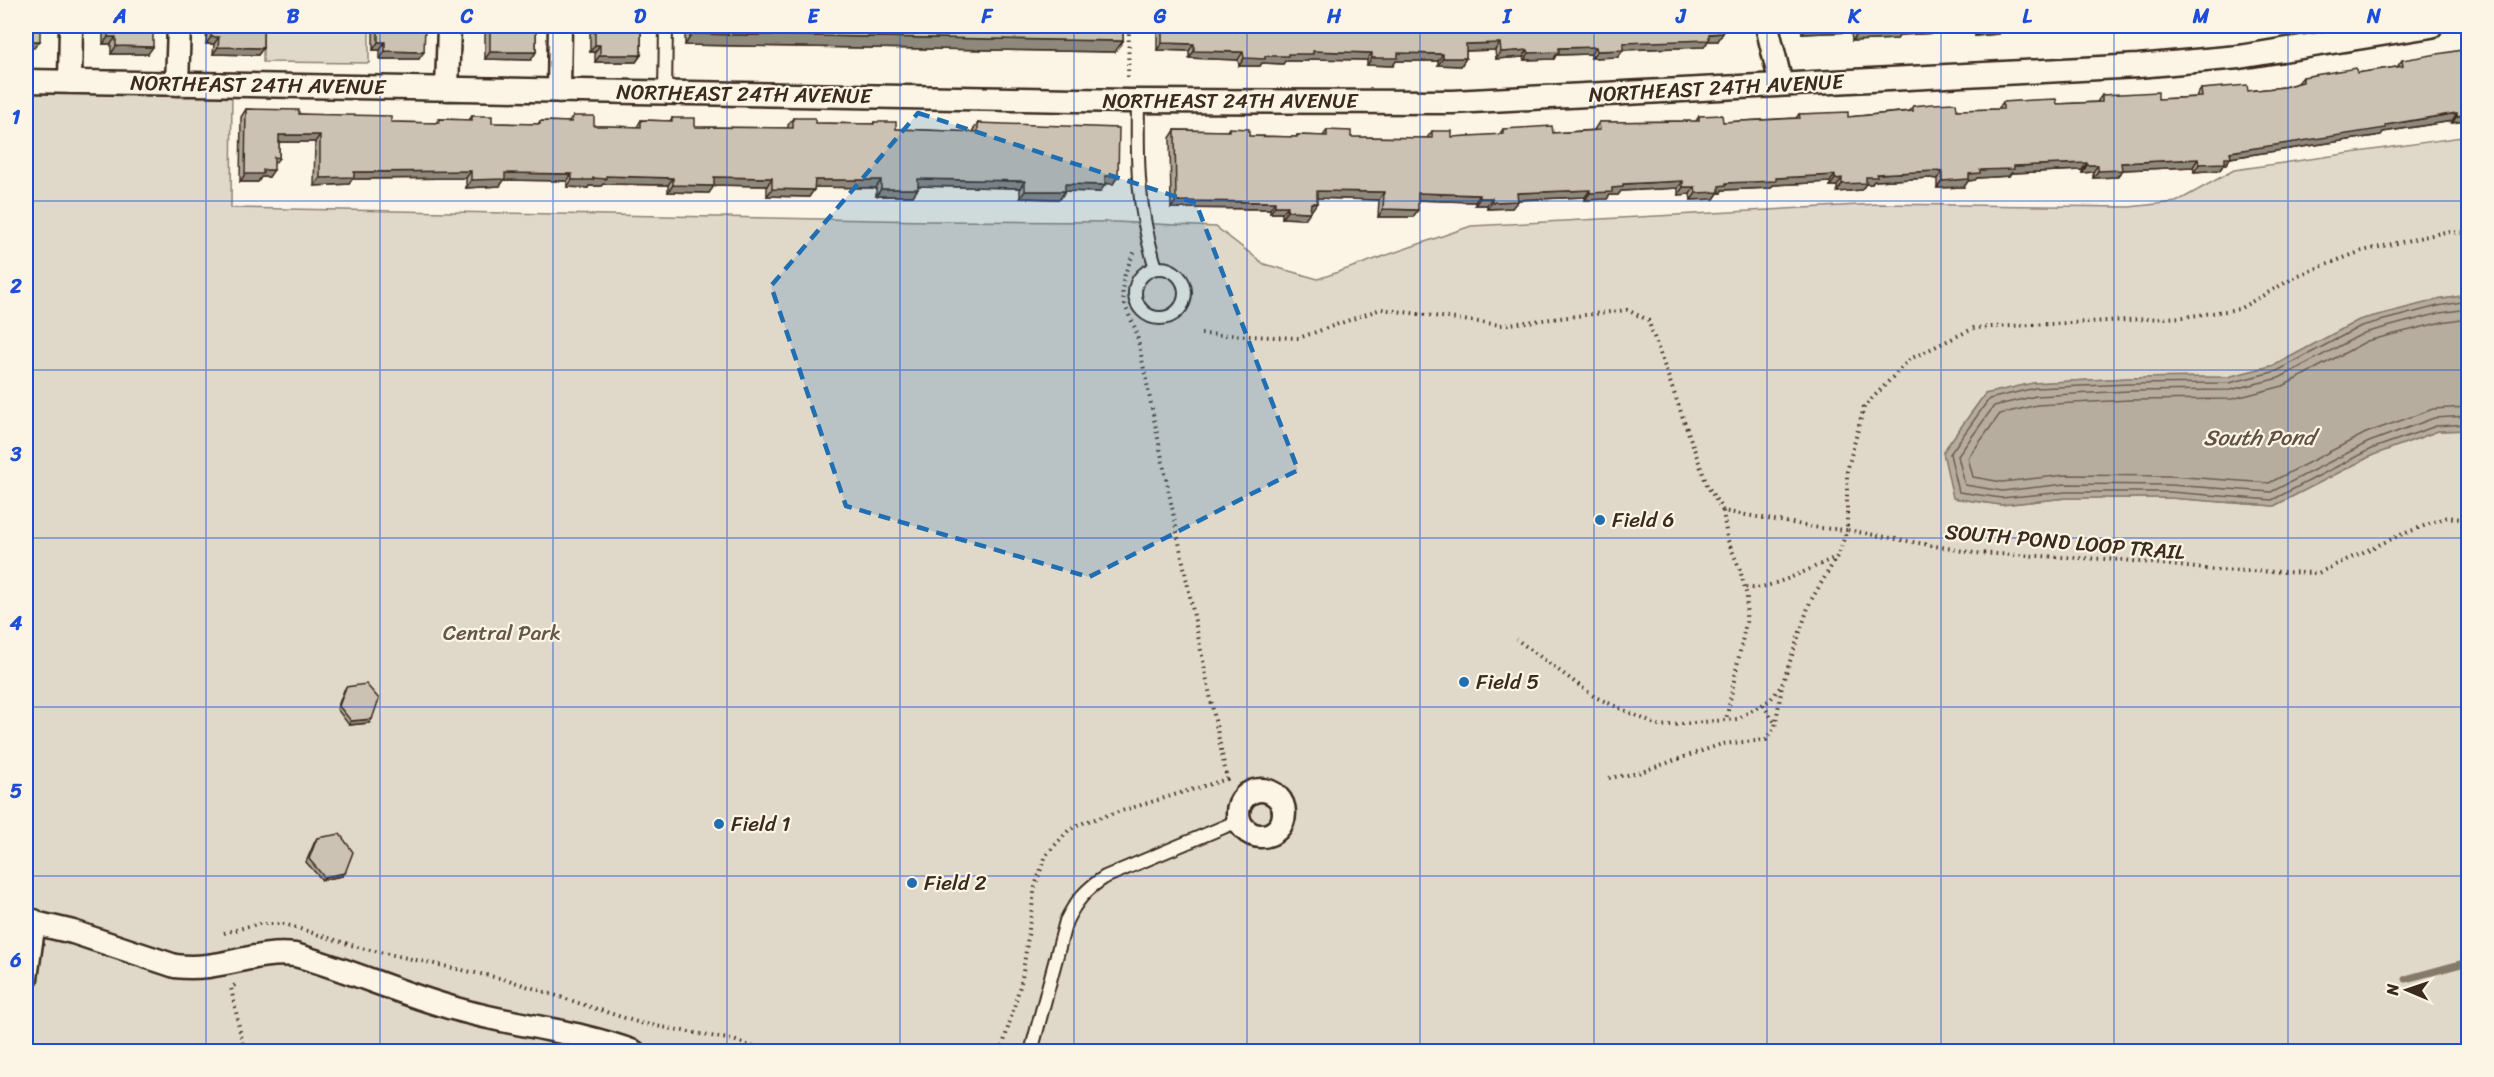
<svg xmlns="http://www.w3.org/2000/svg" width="2494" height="1077" font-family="Sriracha,sans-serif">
<rect width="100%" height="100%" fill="#fcf5e5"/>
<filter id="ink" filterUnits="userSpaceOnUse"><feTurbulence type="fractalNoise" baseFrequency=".0167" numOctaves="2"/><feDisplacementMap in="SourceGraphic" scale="12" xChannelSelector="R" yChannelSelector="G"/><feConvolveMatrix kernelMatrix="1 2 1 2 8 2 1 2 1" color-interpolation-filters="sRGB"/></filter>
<g filter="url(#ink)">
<path fill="#e0d8c8" stroke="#8e8173" stroke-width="1.5" d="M263,26h106v37l-106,-1z
M26,81l206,4 -1,123 697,13 187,1 101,5 48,37 54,15 153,-53 407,-22 251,3 47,-5 58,-32 234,-34v159l-31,5 -78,20 -84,45 -47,12 -99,1 -95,5 -49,11 -42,58 11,46 47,7 65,-7h104l104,8 99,-51 65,-24 30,-1v621h-2442z"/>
<path fill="#b7ad9e" stroke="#85796b" stroke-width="1.5" d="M2468,295v135l-30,1 -65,24 -99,51 -104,-8h-104l-65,7 -48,-7 -10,-46 42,-58 48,-11 96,-5 99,-1 47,-12 84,-45 78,-20z"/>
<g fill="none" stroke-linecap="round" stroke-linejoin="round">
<path stroke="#6d5e51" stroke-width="1.5" d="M2468,301l-30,5 -77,20 -84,45 -48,12 -100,1 -94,4 -46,11 -39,55 9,38 42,6 65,-6h104l102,8 99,-51 65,-23 32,-2
M2468,309l-28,4 -76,20 -85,45 -49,12 -101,1 -93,5 -42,10 -36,50 7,29 37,6 63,-7 105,1 101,7 98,-50 65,-24 34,-2
M2468,318l-26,4 -75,19 -84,45 -51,13 -103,1 -92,5 -37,9 -32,44 5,19 29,5 63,-7 105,1 99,7 97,-50 67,-24 35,-2"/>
<path stroke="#85796b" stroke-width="7" d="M2406,979l62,-17"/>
<defs>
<path id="lane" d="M665,93l1,-67
M1138,101c-1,63 -1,106 18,167
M1135 293a25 25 0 1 1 50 0a25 25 0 1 1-50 0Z
M1031,1052l35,-131c10,-20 20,-32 39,-44l133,-56"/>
<path id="street" d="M1767,26l14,58
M26,81l1102,20 325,1 685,-36 101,-9 192,-31
M70,82l1,-56
M177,84l2,-58
M447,89l2,-63
M559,91l1,-65
M1238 813a23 23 0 1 1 46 0a23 23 0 1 1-46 0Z
M26,921l47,11 102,34c45,6 78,-16 120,-11 55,15 106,39 161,54 59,17 120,21 178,43
M26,978l8,-57"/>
</defs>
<use href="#lane" stroke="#3b2a1e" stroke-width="16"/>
<use href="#street" stroke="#3b2a1e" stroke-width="27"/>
<path stroke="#3b2a1e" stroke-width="4" stroke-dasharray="1.5 4.5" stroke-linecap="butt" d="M1128,77l1,-51
M2468,233l-23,-1 -83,19 -63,24 -60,34 -55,8 -210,11 -64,31 -46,48 -17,64v59l127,23 150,7 90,10 104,3 80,-37 49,-19 21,3
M1201,334l98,4 82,-29 120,16 126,-15 21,10 59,165 16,26 97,17 27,2 -8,23 -29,49 -28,83 -12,15 -33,19 -78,7 -64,-29 -79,-58
M1723,511l4,27 13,32 7,26 -1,26 -20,98
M1746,587c16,7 72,-22 90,-30
M1763,705l13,19
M1609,778l29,-5 84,-29 44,-4 9,-13 7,-41
M224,933l33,-9h27l77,24 147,32 132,43 93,17 36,12
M235,985l-4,3 13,63 4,1
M1001,1052l21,-73 13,-93 11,-31 23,-25 16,-8 142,-43 -91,-449c-17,-35 -19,-43 -1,-79"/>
<use href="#lane" stroke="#fcf5e5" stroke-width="12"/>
<use href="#street" stroke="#fcf5e5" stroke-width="22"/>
</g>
<path fill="#afa79a" stroke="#3b2a1e" stroke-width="1.5" d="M103,26h50l-5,28h-37v-10h-8z
M207,26h56v22l-5,7 -45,-1 1,-10h-8z
M373,26h52l-6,33h-39v-9h-7z
M485,26h51v26l-5,8 -46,-1z
M590,26h51v29l-5,7h-41v-10h-5z
M685,26h438v15l-8,11 -430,-7z
M1157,26h566l-5,15h-10l-4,6 -81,3 -5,7 -27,1v-4l-35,1 -2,4 -30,1 -1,-3 -27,2 -1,-9 -29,1v7l-5,8 -23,-1v-4h-42l-3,5 -26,-1v-5l-57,-1 -2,2h-23l-2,3 -21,-1 -2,3h-21l-1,-6 -49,-2v-7l-32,-1z
M1801,26h275l-75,5 -3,3 -23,2v-5l-75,4 -3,4 -45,2 -1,-9 -49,2z
M2402,60l67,60 -17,3v-2l-69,11 -2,3 -151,23 -4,7h-3l-3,5 -26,2 -1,-5 -71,3 -5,7 -24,1v-6l-11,1v-3l-71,3 -2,3 -32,2 -2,2 -7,1 -4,6 -27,1v-9l-7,-1 -56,3 -2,3h-6l-5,6 -24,2v-6h-7v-4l-57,3 -2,3 -49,2 -1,3h-3l-4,6 -23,1 -1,-6 -12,1v-7l-57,3 -3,4h-8l-3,4 -22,1v-3l-67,3 -6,8 -25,1v-4h-12v-3l-57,-2 -5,17h-35l1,-17 -62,-2 -5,12h-2l-5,9 -23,-1v-5h-12v-4l-99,-1 -1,-70 5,-8 52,1 2,-3 20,8 47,1 1,-2 26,1 4,-6 24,7 76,1 5,-7 20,6 47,-2 4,-6 50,4 41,-3 5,-8 97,-1 3,-5 24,6 73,-4 3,-4 49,3 61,-6 4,-5 44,4 41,-1 5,-7 54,2 40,-2 5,-7 56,4 38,-2 5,-8 47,2 36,-4 14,-4 5,-6 54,-4 40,-6z
M246,109l145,13 45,1 3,-4 30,1 3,-4 20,7 46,1 2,-3 28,1 5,-6 21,10 43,1 4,-7 29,1 2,-3 23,9 93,1v-3l5,-7 22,5 58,1 1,-2 22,7 77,3v-2l5,-7 140,53 -5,8 -8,-1 -5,9 -35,-1 -5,8 -40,-1v-10l-102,-2 -5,10h-37v-8l-61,-1 -6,10 -42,-1v-10l-53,-1 -5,8 -41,-1v-7l-65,-1 -2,2h-12l-1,2 -21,-1v-6l-63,-1 -4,6 -34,2v-10l-114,1 -3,5 -35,2 1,-44h-36v16l-5,6 -5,13h-8l-3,5h-18l1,-65z
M346,687l23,36 -20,2 -12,-16 7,-19z
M317,838l25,38 -20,4 -16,-18 9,-21z"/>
<path fill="#8f887d" stroke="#3b2a1e" stroke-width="1.5" d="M1838,26h18l-5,6 -49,2 5,-7z
M1946,26h33l-4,5 -75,4 -3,4 -45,2 5,-7 45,-6z
M2002,26h74l-75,5 -3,3 -23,2 5,-8z
M2107,26h23l-2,1 -24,2z
M1723,33l-5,8h-10l-4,6 -86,3 5,-7z
M692,34l431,7 -8,11 -430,-7z
M108,37h8l-5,7h-8z
M211,37h8l-5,7h-8z
M26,41h14l-6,7h-8z
M378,42h7l-5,8h-7z
M1162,43l32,1 -5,7 -32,-1z
M1500,43l-5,7 -34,1 5,-7z
M595,45h5l-5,7h-5z
M116,46l37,1 -5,7h-37z
M218,47l45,1 -5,7 -45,-1z
M1596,47l-5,7 -35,1 -2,4 -30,1 5,-7 30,-5z
M1528,50l-5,7 -27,2 5,-7z
M1623,50l-5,7 -27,1 6,-7z
M385,51l39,1 -5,7h-39z
M1194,51l49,1 -5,8 -49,-2z
M1313,51l59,2 -5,7 -57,-1 -2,2h-23l-2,3 -21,-1 -2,3h-21l5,-8z
M490,52h46l-5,8 -46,-1z
M1398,53l45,1 -5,7h-42l-3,5 -26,-1 5,-7z
M600,55h41l-5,7h-41z
M1443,58h23l-5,8 -23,-1z
M2457,113l-5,8 -69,11 -2,3 -151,23 -4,7h-3l-3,5 -26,2 5,-8 31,-12z
M2469,114v6l-17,3 5,-7z
M279,135h41l-5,7h-41z
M2198,159l-5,8 -71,3 -5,7 -24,1 5,-7 23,-8z
M2087,163l-5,7 -71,3 -2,3 -32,2 -2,2 -7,1 -4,6 -27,1 5,-7 38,-11 34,-4z
M2087,165h11l-5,7 -11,1z
M263,170h11l-5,7h-8l-3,5h-18l5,-8z
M471,171l-5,7 -114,1 -3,5 -35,2 6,-8 34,-6z
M1935,171l7,1 -5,7 -7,-1 -56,3 -2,3h-6l-5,6 -24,2 5,-8 35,-10z
M505,173l67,1 -5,7 -63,-1 -4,6 -34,2 5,-8z
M1835,175l-5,7 -57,3 -2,3 -49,2 -1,3h-3l-4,6 -23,1 5,-7 30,-10 50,-5z
M606,176l67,2 -5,7 -65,-1 -2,2h-12l-1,2 -21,-1 5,-7z
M1105,176h13l-5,8 -13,-1z
M714,177l58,1 -5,8 -58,-1z
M1842,178l-5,8h-7l5,-7z
M918,179l107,2 -5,7 -107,-2z
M815,180h66l-5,8 -66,-1z
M1683,181l-5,7 -57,3 -3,4h-8l-3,4 -22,1 5,-7 33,-9z
M1065,184l40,1 -5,7 -40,-1z
M673,185l41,1 -5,7 -41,-1z
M1683,187h12l-5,7 -12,1z
M772,189l42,1 -5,7 -42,-1z
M881,189h37l-5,7h-37z
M1590,190l-5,7 -73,3 5,-7z
M1025,191h40l-5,8 -40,-1z
M1317,191l67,1 -5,8 -67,-2z
M1418,193l62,2 -5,7 -62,-2z
M1480,198h12l-5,7h-12z
M1176,201l99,1 -5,7 -99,-1z
M1518,201l-6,7 -25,1 5,-7z
M1311,203h6l-5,7h-7z
M1275,206h13l-6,7h-12z
M1383,209l35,1 -5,7h-35z
M1287,211l23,1 -5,7 -23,-1z
M372,719l-3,4 -20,2 2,-4z
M345,873l-3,3 -20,4 2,-3z"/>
<path fill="#ccc2b3" stroke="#3b2a1e" stroke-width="1.5" d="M26,26h14v15h-14z
M108,26h45v21l-37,-1v-9h-8z
M211,26h52v22l-45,-1 1,-10h-8z
M378,26h47l-1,26 -39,-1v-9h-7z
M490,26h46v26h-46z
M595,26h46v29h-41v-10h-5z
M693,26h430v15l-431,-7z
M1162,26h561v7l-14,1v6l-86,3v7l-26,1 -1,-4 -37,1v4l-30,1 -1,-3 -27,2 -1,-9 -34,1v14h-23v-4l-45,-1v5h-26v-5l-59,-2v3h-25v2h-23v3l-21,-1 -1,-6 -49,-1v-7l-32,-1z
M1807,26h31l-31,1z
M1856,26h90l-44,2v3l-45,3z
M1980,26h23v1l-23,1z
M2462,50v6l7,-1v59l-12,2v-3l-72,12 1,3 -156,24 1,6h-6v5l-26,1 -1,-5 -77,4 1,7 -24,1v-6h-11v-2l-73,3v3l-34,1v3l-11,1v5l-27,2v-9l-7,-1 -58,3v3h-11v6l-24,1v-6l-7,1v-4l-59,3v3l-50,2v2l-7,1v6l-23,1 -1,-6h-12v-6l-60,3v3l-11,1v4l-22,1v-3l-73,3 1,8 -26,1v-4h-12v-3l-62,-2v17l-35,-1 1,-17 -67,-1v12h-6l-1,9 -23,-1 1,-5h-13v-4l-99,-1 -1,-71 54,1v-3l20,1v7l48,1v-2l30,1v-6l24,1v6l81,1v-7h20v6l51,-3v-5l49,-3 1,7 47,-3 -1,-8 100,-1v-5l23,-1 1,7 77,-4 -1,-4 49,-2v5l65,-6v-5l19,-2 24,-1 1,7 46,-1v-7l30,-2 23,-1 1,5 45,-2v-7l56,-3v7l44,-2 -1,-8 46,-4 1,6 36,-4 19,-5v-5l53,-9 1,5 46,-7 -1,-6z
M246,109l53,1v4l92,2v6l48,1v-4l33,1v-4h20v7l48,1v-3l32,1 1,-6h21v10h13l34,1v-7l31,1v-3h23v9l98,1v-10h22v5l59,1v-2h22v7l82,3v-9l141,5 -1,48h-13v9l-40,-1v7h-40v-10l-107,-2v10h-37v-9h-66l-1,10 -42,-1v-11l-58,-1v9l-41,-1v-7l-67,-2v3l-13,-1v2h-21v-6l-67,-1v6l-34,1v-9l-117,1v5l-34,1v-43h-41v23l-5,-1v13h-11v4h-18z
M366,684l13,15 -7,20 -21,2 -12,-15 7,-19z
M340,834l13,18 -8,21 -21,4 -15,-18 8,-21z"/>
</g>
<path fill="#1f6fb2" fill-opacity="0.2" stroke="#1f6fb2" stroke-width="4.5" stroke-dasharray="12 8" stroke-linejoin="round" d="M918,113l278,90 102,267 -209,107 -243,-71 -75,-220z"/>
<path fill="none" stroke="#1d4ed8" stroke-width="1.5" stroke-opacity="0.55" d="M206,26v1026M380,26v1026M553,26v1026M727,26v1026M900,26v1026M1074,26v1026M1247,26v1026M1420,26v1026M1594,26v1026M1767,26v1026M1941,26v1026M2114,26v1026M2288,26v1026M26,201h2442M26,370h2442M26,538h2442M26,707h2442M26,876h2442"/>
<g fill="#1f6fb2" stroke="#fcf5e5" stroke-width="2">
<circle cx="1600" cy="520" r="6"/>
<circle cx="1464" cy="682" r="6"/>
<circle cx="719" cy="824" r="6"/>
<circle cx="912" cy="883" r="6"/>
</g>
<g text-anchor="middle" stroke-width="4.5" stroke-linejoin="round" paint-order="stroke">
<g font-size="21" fill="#3b2a1e" stroke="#fcf5e5">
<text transform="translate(258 85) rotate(1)" y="7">NORTHEAST 24TH AVENUE</text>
<text transform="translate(1716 88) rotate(-3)" y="7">NORTHEAST 24TH AVENUE</text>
<text transform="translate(744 94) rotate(1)" y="7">NORTHEAST 24TH AVENUE</text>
<text x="1230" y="108">NORTHEAST 24TH AVENUE</text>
<text transform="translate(2065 542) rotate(5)" y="7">SOUTH POND LOOP TRAIL</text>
</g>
<g font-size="21" fill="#3b2a1e" stroke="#fcf5e5" text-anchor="start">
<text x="1612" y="527">Field 6</text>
<text x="1476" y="689">Field 5</text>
<text x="731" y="831">Field 1</text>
<text x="924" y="890">Field 2</text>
</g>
<g font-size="21" fill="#645648" stroke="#fcf5e5">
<text x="502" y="640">Central Park</text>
</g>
<g font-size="22" font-style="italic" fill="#605144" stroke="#fcf5e5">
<text x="2259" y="445">South Pond</text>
</g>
</g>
<rect width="2494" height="1077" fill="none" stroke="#fcf5e5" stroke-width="66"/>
<g transform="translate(2407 990) rotate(272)" stroke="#fcf5e5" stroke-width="4.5" paint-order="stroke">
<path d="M0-4.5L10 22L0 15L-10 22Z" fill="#3b2a1e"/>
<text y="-9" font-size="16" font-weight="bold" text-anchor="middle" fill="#3b2a1e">N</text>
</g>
<rect x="33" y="33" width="2428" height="1011" fill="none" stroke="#1d4ed8" stroke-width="2"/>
<g font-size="20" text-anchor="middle" font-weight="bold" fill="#1d4ed8">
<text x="120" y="23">A</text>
<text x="293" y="23">B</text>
<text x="467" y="23">C</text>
<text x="640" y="23">D</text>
<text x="813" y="23">E</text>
<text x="987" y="23">F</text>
<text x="1160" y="23">G</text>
<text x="1334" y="23">H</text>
<text x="1507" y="23">I</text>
<text x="1681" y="23">J</text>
<text x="1854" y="23">K</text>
<text x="2027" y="23">L</text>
<text x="2201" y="23">M</text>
<text x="2374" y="23">N</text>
<text x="16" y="124">1</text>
<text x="16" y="293">2</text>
<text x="16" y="461">3</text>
<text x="16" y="630">4</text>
<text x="16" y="798">5</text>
<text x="16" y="967">6</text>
</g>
</svg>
